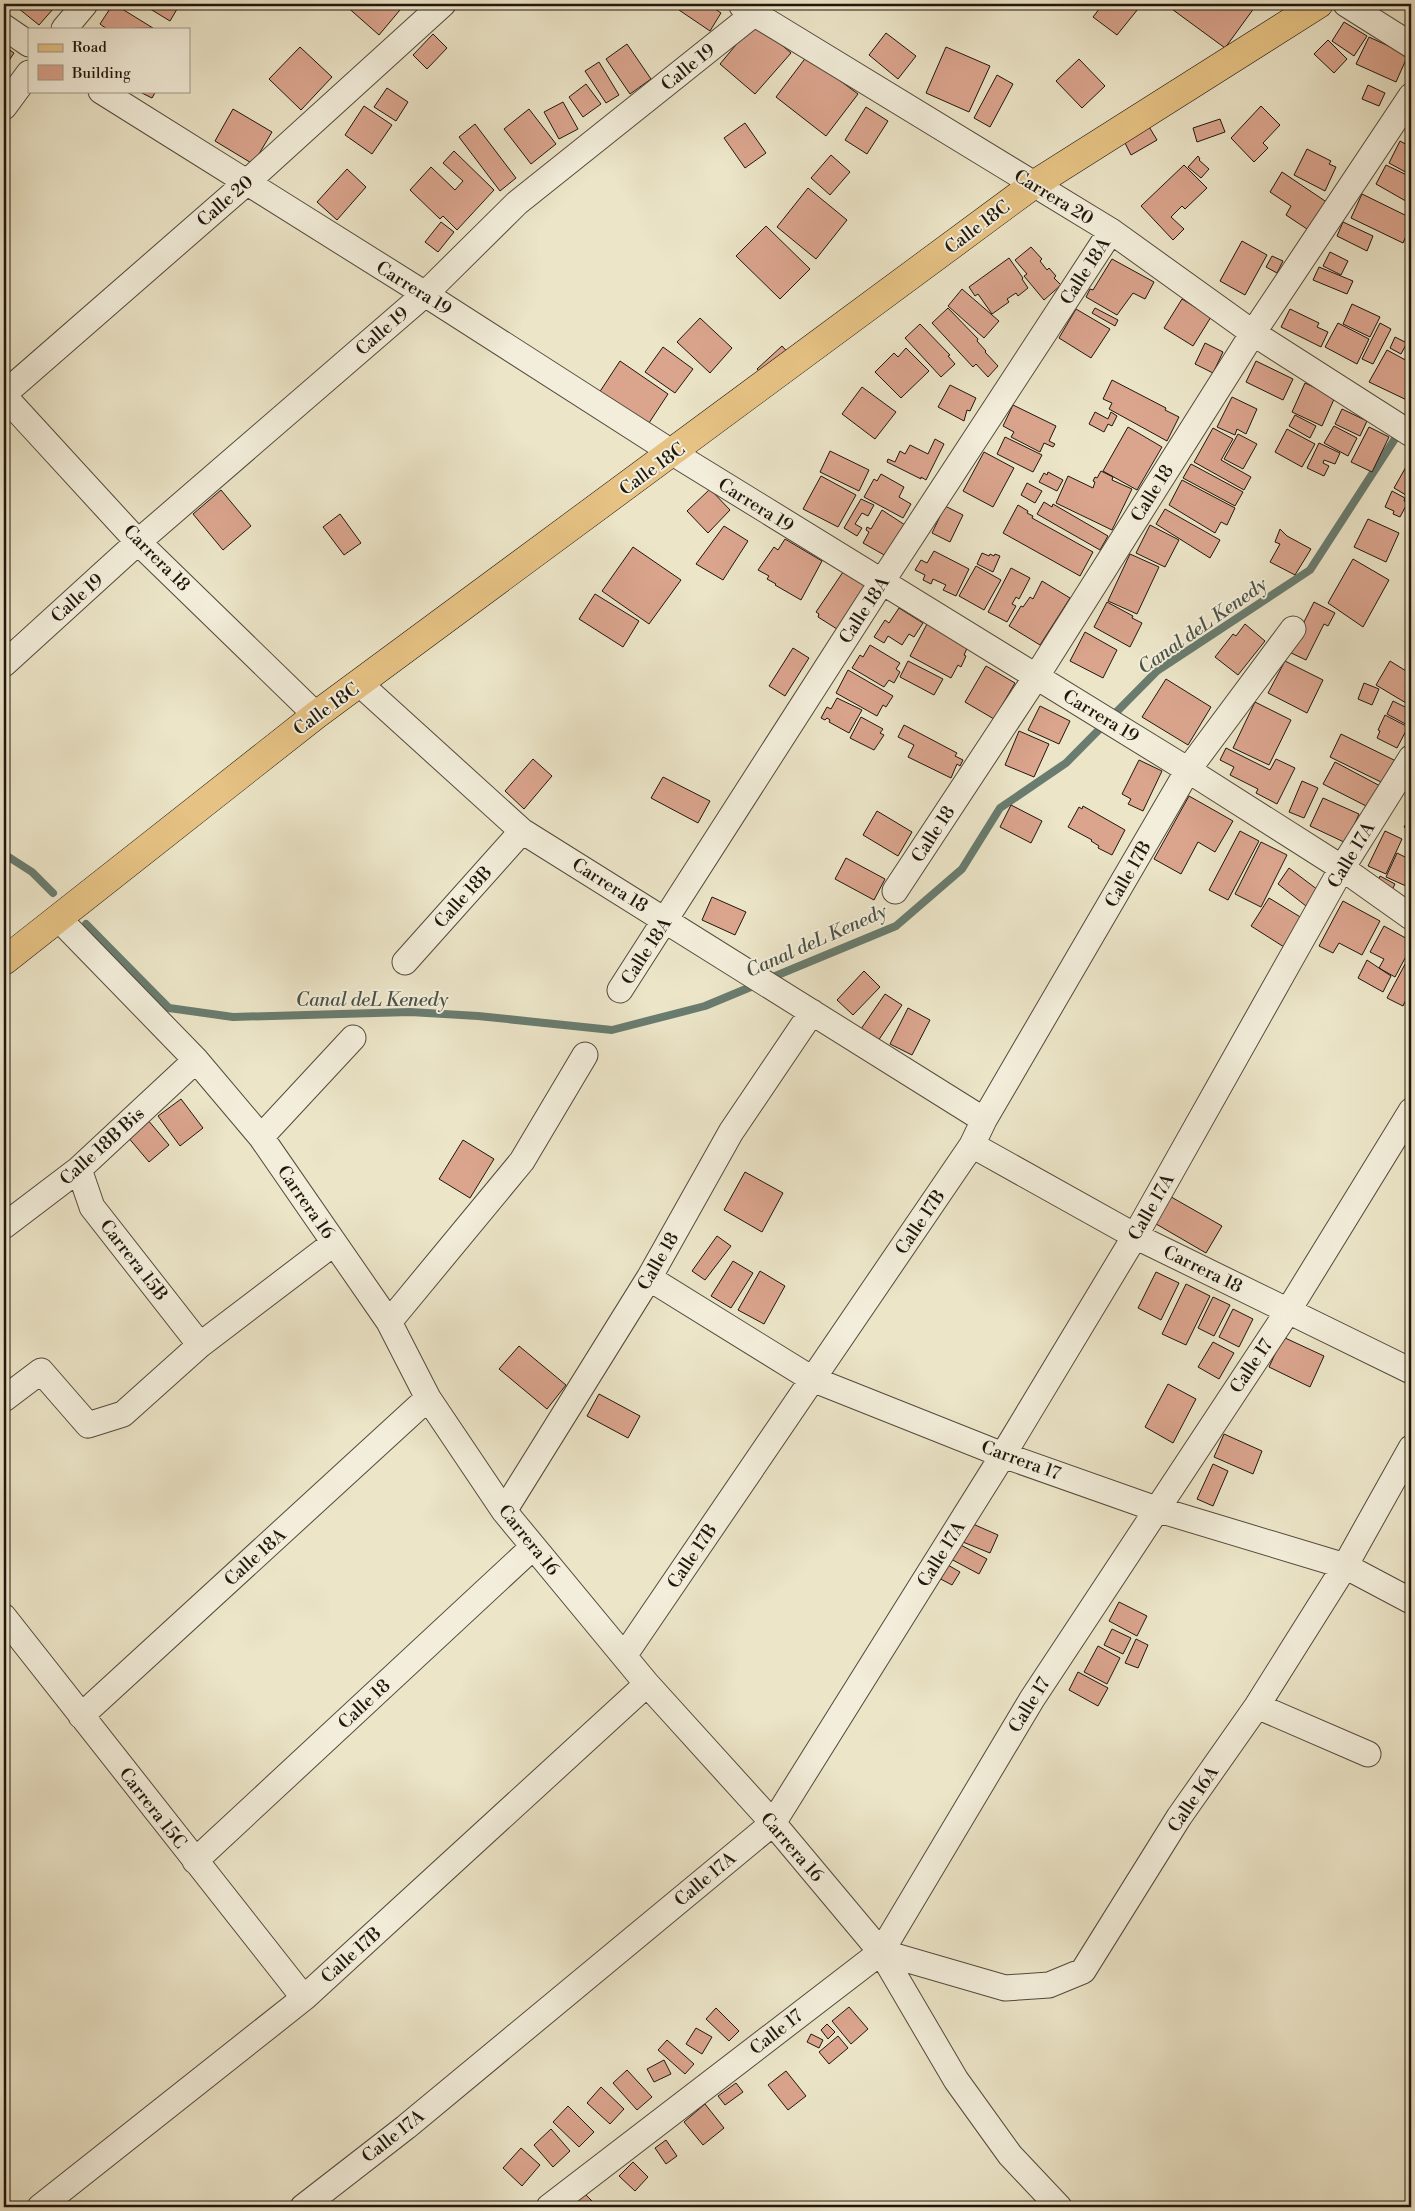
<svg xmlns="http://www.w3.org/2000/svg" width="1415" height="2211" font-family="'Libre Bodoni',serif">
<rect width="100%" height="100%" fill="#ece5c8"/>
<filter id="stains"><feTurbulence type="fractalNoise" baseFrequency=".004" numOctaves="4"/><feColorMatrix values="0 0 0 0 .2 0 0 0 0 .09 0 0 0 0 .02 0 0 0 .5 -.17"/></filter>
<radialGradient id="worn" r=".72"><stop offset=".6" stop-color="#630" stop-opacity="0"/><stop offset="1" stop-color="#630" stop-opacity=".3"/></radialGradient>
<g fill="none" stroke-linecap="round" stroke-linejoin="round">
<path stroke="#697c6f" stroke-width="8" d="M4,854l28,18 21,21
M86,924l83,84 64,9 177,-5 68,4 134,14 93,-24 53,-22
M768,979l128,-53 66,-57 38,-61 66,-45 91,-92 153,-101 101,-156"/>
</g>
<path fill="#daa48d" stroke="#20170d" d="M13,4h36l5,4 -15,17z
M113,4h1l39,24 -46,1 -7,-5z
M142,4h38l-10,17z
M346,4h59l-26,31 -34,-30z
M683,4h25l13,9 -11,18 -31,-21z
M1103,4h28l7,5 -21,26 -24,-18z
M1165,4h92l-32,44z
M755,22l36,31 -36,41 -35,-30z
M1344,22l23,14 -13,20 -22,-15z
M886,33l30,23 -18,23 -29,-24z
M433,34l14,14 -20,21 -14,-14z
M1369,37l39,18 -12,27 -40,-18z
M1328,40l19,19 -13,14 -20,-19z
M627,44l24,35 -21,15 -24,-35z
M4,46l10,7 -10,15z
M300,47l32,30 -31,33 -32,-31z
M946,47l44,19 -21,46 -43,-19z
M807,56l51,38 -32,42 -50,-39z
M1079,59l26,27 -23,22 -26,-27z
M599,62l20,33 -13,8 -21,-32z
M997,75l16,9 -23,43 -16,-9z
M586,84l15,20 -18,13 -14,-20z
M1368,85l17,8 -6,13 -17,-7z
M387,88l21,14 -12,19 -22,-14z
M138,91h18l-4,7z
M563,102l15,27 -19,10 -15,-27z
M364,106l28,19 -20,29 -27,-19z
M1261,106l19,19 -17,18 5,5 -14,14 -23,-24z
M866,107l22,14 -21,33 -22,-14z
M233,109l39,23 -19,32 -38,-23z
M529,109l27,35 -25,20 -27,-35z
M1220,119l5,13 -28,10 -4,-14z
M745,123l21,30 -21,15 -21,-30z
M475,124l41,54 -16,13 -41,-54z
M1148,125l9,15 -26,15 -8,-16z
M1400,141l11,6v28l-22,-12z
M1307,149l24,12 -2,3 7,3 -11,24 -31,-16z
M454,151l40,39 -37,40 -14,-14 -3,3 -30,-29 21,-23 24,23 8,-9 -20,-18z
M831,155l19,17 -20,23 -19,-17z
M1198,156l2,3 -1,1 10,9 -8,9 -13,-11z
M1184,165l23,23 -22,21 -3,-3 -11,11 13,12 -11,11 -32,-34z
M1386,165l25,12v27l-35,-20z
M347,169l19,18 -29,33 -20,-18z
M1282,172l49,33 -18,28 -27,-18 5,-9 -21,-14z
M808,188l39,32 -31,39 -39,-32z
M1362,194l49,24v7l-8,18 -52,-25z
M441,222l13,10 -16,20 -13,-10z
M1343,222l30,14 -6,15 -30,-15z
M766,226l44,43 -30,30 -44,-43z
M1242,241l25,14 -22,40 -25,-14z
M1031,247l11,12 -2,2 7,9 2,-2 7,8 -2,2 7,7 -17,15 -20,-24 3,-2 -12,-14z
M1330,252l18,9 -7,14 -18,-9z
M1272,256l11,5 -6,12 -11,-6z
M1009,258l14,20 -1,1 6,9 -10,8 -2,-3 -9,6 2,3 -17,12 -14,-20 -3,2 -6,-9z
M1112,259l42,23 -9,17 -12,-6 -16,22 -31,-18 4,-8 3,1z
M1319,267l34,14 -6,13 -34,-14z
M962,289l37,32 -15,17 -36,-32z
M1182,299l29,18 -18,29 -29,-18z
M1352,304l28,13 -10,20 -27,-13z
M948,308l30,31 -1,2 9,10 -1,1 13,14 -10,11 -12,-13 -3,3 -41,-44z
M1095,308l23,12 -3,6 -23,-13z
M1076,309l34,20 -19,29 -32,-20z
M1290,309l29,14 -2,4 11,5 -7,15 -40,-20z
M700,318l32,30 -22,25 -33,-31z
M1338,323l31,16 -12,25 -32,-17z
M1380,323l11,6 -18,35 -11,-5z
M920,324l30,31 -2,1 7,8 -14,13 -36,-39z
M1395,337l12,6 -6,11 -11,-6z
M1205,343l18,9 -10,21 -18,-9z
M782,346l10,11 -25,23 -10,-11z
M663,347l30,22 -18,24 -30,-21z
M906,348l23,23 -28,27 -26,-26 19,-19 4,4z
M1387,350l24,13v39l-42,-20z
M620,361l48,33 -23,35 -48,-33z
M1256,361l37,18 -10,21 -37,-18z
M1112,380l54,28 -1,2 14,7 -12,24 -58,-32 3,-6 -9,-4z
M1305,383l30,14 -13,29 -30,-14z
M950,385l26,13 -6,13 -3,-1 -3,11 -26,-14z
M862,387l34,25 -21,27 -33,-25z
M1232,397l25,12 -11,25 -9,-5 -2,6 -18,-8z
M1013,405l43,21 -7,15 6,3 -2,3 -9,-4 -4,9 -29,-15 3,-5 -11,-6z
M1342,409l25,12 -7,15 -25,-12z
M1095,412l13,7 3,-7 6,4 -5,10 -4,-2 -4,8 -15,-8z
M1295,415l21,11 -6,12 -21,-12z
M1334,426l23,12 -9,18 -24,-13z
M1128,427l34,20 -25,43 -34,-19z
M1369,427l20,10 -17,35 -21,-10z
M1213,428l20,11 -12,21 30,17 -7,13 -50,-28z
M1287,429l28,15 -13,23 -27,-15z
M1238,434l19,10 -14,25 -19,-10z
M1005,437l37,18 -9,17 -36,-18z
M935,439l9,5 -18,36 -5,-3v2l-34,-17 1,-3 7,3 5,-11 5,3 5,-9 18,9z
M1319,443l21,10 -5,11 -11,-4 -1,3 6,3 -5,10 -17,-8z
M830,451l39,19 -10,21 -39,-19z
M984,452l30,16 -21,39 -30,-16z
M1411,458v40l-17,-10z
M1191,464l52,28 -8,14 -52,-28z
M1101,471l12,6 -1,3 20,9 -20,41 -56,-27 12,-27 25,12 2,-6 -2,-1 2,-4 2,1z
M1048,472l15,8 -6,11 -18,-9 5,-9 3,2z
M881,474l23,13 -5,10 12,7 -8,14 -39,-21 10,-18 3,2z
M821,476l35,19 -18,32 -35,-18z
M1182,480l53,28 -8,17 -6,-3 -6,11 -46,-28z
M1027,483l15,8 -7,12 -14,-8z
M710,489l20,21 -22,23 -21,-22z
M221,490l30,36 -28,24 -30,-36z
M1392,491l13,7 -1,3 4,1 -8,15 -7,-3 1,-3 -9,-4z
M861,499l13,6 -6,11 -6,-3 -7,11 7,4 -5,8 -13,-8z
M1044,502l8,5 1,-3 55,32 -8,14 -63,-36z
M1018,505l10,6 -1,2 6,3 -1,2 61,34 -13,24 -77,-43z
M945,506l18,9 -13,27 -18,-9z
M1165,509l55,31 -10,18 -54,-34z
M882,510l23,15 -19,31 -23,-13 6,-11 -3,-2 1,-3 4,2z
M340,514l21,29 -17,12 -21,-28z
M1368,519l31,14 -13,29 -32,-15z
M1150,525l29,15 -14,27 -29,-14z
M724,526l24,15 -25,39 -27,-16z
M1280,529l7,7 24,13 -16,26 -25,-13 10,-18 -5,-2z
M785,539l37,22 -21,39 -26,-15 1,-1 -9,-5 2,-3 -11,-6 16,-23 4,3z
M633,547l48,33 -32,44 -47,-33z
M934,551l35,18 -13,27 -13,-6 3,-5 -13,-6 -2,5 -8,-4 2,-5 -10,-5 6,-10 6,3z
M982,553l7,3 1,-2 4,2 1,-2 5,2 -7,16 -16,-8z
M1130,554l29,13 -22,47 -29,-13z
M1353,559l36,21 -26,47 -35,-24z
M976,566l25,14 -17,30 -25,-14z
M1011,568l19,10 -11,21 -3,-2 -4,7 4,2 -9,16 -19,-10z
M843,572l22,13 -28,44 -19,-12 1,-3 -3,-2z
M1042,581l28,17 -30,47 -31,-19 12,-20 2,1 7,-10 3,2z
M595,594l44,27 -16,26 -44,-28z
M1107,602l26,14 -1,2 10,5 -12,24 -36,-20z
M1314,602l21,11 -7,13 -4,-2 -18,36 -17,-8z
M899,608l24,15 -9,14 -5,-3 -7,11 -14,-9 -4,7 -10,-6 11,-17 4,3z
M927,624l41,22 -4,9 2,1 -5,11 -3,-2 -7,13 -41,-22z
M1245,624l20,17 -27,34 -23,-18 18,-23 3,2z
M1085,632l32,18 -14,28 -33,-17z
M870,645l30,18 -4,6 4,3 -6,11 -5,-3 -5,7 -32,-19 8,-13 3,2z
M793,648l16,10 -24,38 -16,-10z
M908,661l35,18 -9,16 -34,-18z
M1285,661l38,19 -16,33 -39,-20z
M1390,661l21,13v32l-35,-21z
M986,666l29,17 -21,36 -29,-17z
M848,670l45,26 -7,11 -3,-2 -6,11 -41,-23z
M1166,679l45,28 -23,38 -46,-28z
M1364,683l15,6 -7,16 -14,-6z
M837,698l25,12 -13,23 -20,-11 1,-2 -3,-2 -2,2 -4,-2 6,-11 4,2z
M1393,701l18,9v17l-24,-13z
M1255,702l36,18 -22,45 -36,-17z
M1040,706l30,15 -11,23 -31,-14z
M1385,715l23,12 -11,21 -20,-10 3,-7 -2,-1z
M861,717l22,12 -3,4 4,2 -10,15 -24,-12z
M904,725l53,28 -2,3 8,4 -3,6 -3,-2 -6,14 -43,-21 6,-12 -16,-8z
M1019,731l30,13 -15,33 -29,-12z
M1341,734l55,27 -11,23 -55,-27z
M1226,748l44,22 6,-11 19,9 -18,36 -21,-11 2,-4 -28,-14 4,-8 -14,-7z
M533,759l19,17 -28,33 -19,-18z
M1139,760l23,11 -19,40 -15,-7 3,-5 -9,-5z
M1335,762l49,26 -12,21 -49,-25z
M663,777l47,24 -12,22 -47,-25z
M1302,781l16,7 -14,30 -15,-6z
M1189,796l44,25 -18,31 -17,-10 -17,32 -27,-15z
M1323,798l36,16 -13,29 -36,-17z
M1011,805l31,16 -11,22 -31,-16z
M1083,806l42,24 -13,25 -14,-7 1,-2 -8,-5 1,-1 -24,-13 11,-20 3,2z
M877,811l35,21 -14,24 -35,-21z
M1411,815v16l-7,-4z
M1240,831l19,10 -31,59 -19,-10z
M1385,831l17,8 -16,35 -18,-8z
M1261,842l26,13 -26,52 -26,-13z
M1397,853l14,7v14l-5,12 -20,-9z
M846,858l39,21 -11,21 -39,-21z
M1289,868l29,22 -12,16 -28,-22z
M1380,876l15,8 -4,8 -14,-8z
M712,897l34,15 -11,23 -33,-15z
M1269,898l33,20 -18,29 -33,-21z
M1343,901l37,20 -18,34 -23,-12 -6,10 -14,-7z
M1384,926l27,15v6l-16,30 -16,-9 5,-9 -14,-7z
M1411,953v36l-8,17 -16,-8z
M1367,960l24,16 -8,16 -25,-14z
M864,971l16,16 -27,28 -16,-15z
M885,994l17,11 -24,36 -17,-12z
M908,1008l22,12 -18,35 -22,-11z
M181,1099l22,29 -23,18 -22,-30z
M147,1119l22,26 -20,17 -22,-26z
M463,1140l31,19 -24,39 -31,-19z
M745,1172l38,21 -21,39 -38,-22z
M1166,1194l56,32 -16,27 -55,-32z
M717,1236l14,10 -26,34 -13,-9z
M733,1261l20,12 -22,35 -20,-12z
M760,1271l25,15 -21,38 -26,-14z
M1156,1272l23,11 -18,37 -23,-12z
M1186,1284l24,12 -24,49 -24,-11z
M1213,1297l17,8 -16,31 -16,-8z
M1233,1309l20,10 -14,28 -20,-10z
M1283,1337l41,19 -14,31 -41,-20z
M1213,1342l21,11 -15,26 -21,-12z
M519,1346l47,39 -19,24 -48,-40z
M1168,1384l28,15 -23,44 -28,-16z
M599,1394l41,22 -12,22 -41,-22z
M1224,1434l38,17 -9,23 -39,-17z
M1213,1464l15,7 -15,35 -16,-7z
M966,1521l32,14 -8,18 -32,-13z
M957,1543l30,16 -8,15 -30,-16z
M941,1561l19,11 -8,13 -19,-10z
M1119,1602l28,14 -10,20 -28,-15z
M1112,1629l19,9 -8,16 -19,-9z
M1136,1639l12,6 -10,23 -13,-5z
M1098,1646l22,12 -13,26 -23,-12z
M1078,1672l30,16 -10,18 -29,-16z
M849,2007l19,22 -17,15 -19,-23z
M716,2008l23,23 -10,10 -23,-22z
M827,2024l8,8 -7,7 -7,-9z
M696,2028l16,9 -10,17 -16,-10z
M811,2034l12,6 -4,8 -12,-6z
M838,2036l10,12 -19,16 -10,-12z
M667,2040l27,24 -9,10 -27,-24z
M664,2060l7,14 -17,8 -7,-13z
M627,2070l25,27 -15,13 -24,-27z
M786,2071l20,25 -18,14 -20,-25z
M736,2083l7,9 -18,13 -7,-9z
M601,2087l23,22 -14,15 -23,-21z
M705,2104l19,24 -21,17 -19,-23z
M568,2106l26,26 -15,15 -26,-25z
M551,2129l19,22 -17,16 -19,-22z
M666,2140l11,16 -11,8 -11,-16z
M521,2148l19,17 -18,21 -19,-18z
M633,2162l15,15 -13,14 -16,-15z
M583,2192l15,15h-16l-7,-7z"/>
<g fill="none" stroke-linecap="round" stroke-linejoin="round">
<defs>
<path id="minor" d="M1346,4l65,41
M742,6l369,225 142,102 158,101
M4,27l25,17
M64,29l21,-25
M101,91l324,203 248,159 515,317 154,98 69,49
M4,107l25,-34
M4,394l242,-211 197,-179
M4,396l134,146 178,173
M4,664l134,-122 287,-248 92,-91 238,-190 8,-9
M360,684l162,147 462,289
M895,891l141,-214 217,-344 158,-237
M58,918l138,142 65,77 128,185 39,76 76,113 143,173 126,139 108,129 75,128 54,75 49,52
M405,962l117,-131
M620,990l261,-407 230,-352
M261,1137l92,-99
M972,1145l163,91 276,135
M79,1169l13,38 108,138
M4,1226l75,-57 117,-109
M649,1278l163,101 191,76 153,54 189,57 66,35
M389,1322l133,-161 63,-106
M4,1399l37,-28 47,54 35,-11 77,-69 134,-102
M504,1511l145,-233 82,-146 81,-120
M4,1617l300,381
M624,1656l348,-511 12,-25 204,-350 105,-141
M1257,1706l111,48
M81,1716l347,-318
M195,1861l338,-314
M881,1952l124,36 44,-3 34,-14 96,-154 78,-111 32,-51 56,-89 66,-118
M40,2207l264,-209 343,-314
M303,2207l103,-80 367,-304 230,-368 132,-219 207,-368 69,-110
M549,2207l332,-255 151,-253 256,-388 123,-200"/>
<path id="major" d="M4,961l312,-246 717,-530 286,-181"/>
</defs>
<use href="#minor" stroke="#534a3c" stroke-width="27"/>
<use href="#major" stroke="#20170d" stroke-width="29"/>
<use href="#minor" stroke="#f3eedb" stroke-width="25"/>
<use href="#major" stroke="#e6c284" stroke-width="28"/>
</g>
<g text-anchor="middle" stroke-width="4" stroke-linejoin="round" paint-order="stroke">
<g font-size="18" fill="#20170d" stroke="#f3eedb">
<text transform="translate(688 67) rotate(-39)" y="6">Calle 19</text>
<text transform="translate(1054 197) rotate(31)" y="6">Carrera 20</text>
<text transform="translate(225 201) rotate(-41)" y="6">Calle 20</text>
<text transform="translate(977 227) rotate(-37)" y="6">Calle 18C</text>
<text transform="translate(1085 271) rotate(-57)" y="6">Calle 18A</text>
<text transform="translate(414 288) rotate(32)" y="6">Carrera 19</text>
<text transform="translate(382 331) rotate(-41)" y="6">Calle 19</text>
<text transform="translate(652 469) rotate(-36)" y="6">Calle 18C</text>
<text transform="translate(1152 493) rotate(-58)" y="6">Calle 18</text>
<text transform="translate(756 505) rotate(32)" y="6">Carrera 19</text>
<text transform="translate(157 558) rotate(45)" y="6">Carrera 18</text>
<text transform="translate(77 598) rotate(-42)" y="6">Calle 19</text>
<text transform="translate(864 610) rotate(-57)" y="6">Calle 18A</text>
<text transform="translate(326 709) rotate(-36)" y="6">Calle 18C</text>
<text transform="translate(1101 716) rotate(31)" y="6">Carrera 19</text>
<text transform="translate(933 834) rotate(-57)" y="6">Calle 18</text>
<text transform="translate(1351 855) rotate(-59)" y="6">Calle 17A</text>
<text transform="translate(1128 874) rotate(-60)" y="6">Calle 17B</text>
<text transform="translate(610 885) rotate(32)" y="6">Carrera 18</text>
<text transform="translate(463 897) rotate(-48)" y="6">Calle 18B</text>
<text transform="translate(646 951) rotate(-57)" y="6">Calle 18A</text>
<text transform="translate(102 1146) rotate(-42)" y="6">Calle 18B Bis</text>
<text transform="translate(306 1202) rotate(55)" y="6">Carrera 16</text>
<text transform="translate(1151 1207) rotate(-60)" y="6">Calle 17A</text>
<text transform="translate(920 1222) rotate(-56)" y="6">Calle 17B</text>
<text transform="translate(134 1260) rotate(52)" y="6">Carrera 15B</text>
<text transform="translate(658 1261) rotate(-60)" y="6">Calle 18</text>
<text transform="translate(1203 1269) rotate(26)" y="6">Carrera 18</text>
<text transform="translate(1251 1366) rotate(-56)" y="6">Calle 17</text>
<text transform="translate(1021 1460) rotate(20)" y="6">Carrera 17</text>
<text transform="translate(529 1540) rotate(51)" y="6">Carrera 16</text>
<text transform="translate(941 1554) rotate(-58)" y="6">Calle 17A</text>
<text transform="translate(692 1556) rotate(-56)" y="6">Calle 17B</text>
<text transform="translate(255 1557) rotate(-42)" y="6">Calle 18A</text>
<text transform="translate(364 1704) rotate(-43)" y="6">Calle 18</text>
<text transform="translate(1029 1705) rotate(-58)" y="6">Calle 17</text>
<text transform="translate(1193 1799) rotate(-56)" y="6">Calle 16A</text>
<text transform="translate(153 1808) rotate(52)" y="6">Carrera 15C</text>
<text transform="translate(792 1847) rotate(49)" y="6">Carrera 16</text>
<text transform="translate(705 1879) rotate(-40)" y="6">Calle 17A</text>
<text transform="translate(351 1955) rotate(-42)" y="6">Calle 17B</text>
<text transform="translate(776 2032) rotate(-38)" y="6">Calle 17</text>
<text transform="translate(393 2136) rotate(-38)" y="6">Calle 17A</text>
</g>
<g font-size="19" font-style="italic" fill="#4a5246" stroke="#f3eedb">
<text transform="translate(1202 625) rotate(-35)" y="7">Canal deL Kenedy</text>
<text transform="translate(816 940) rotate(-24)" y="7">Canal deL Kenedy</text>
<text x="372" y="1006">Canal deL Kenedy</text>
</g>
</g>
<rect width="1415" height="2211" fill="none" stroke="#ece5c8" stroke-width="20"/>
<rect x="5" y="5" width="1405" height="2201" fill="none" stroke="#20170d" stroke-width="2.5"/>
<rect x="10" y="10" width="1395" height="2191" fill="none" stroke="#20170d"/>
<rect x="28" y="28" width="162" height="65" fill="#f3eedb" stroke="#9f9889"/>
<rect x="38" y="44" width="25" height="8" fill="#e6c284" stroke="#9f9889"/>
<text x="72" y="52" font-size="15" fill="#20170d">Road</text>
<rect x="38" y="65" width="25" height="15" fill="#daa48d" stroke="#9f9889"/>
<text x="72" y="78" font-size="15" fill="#20170d">Building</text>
<rect width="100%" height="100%" filter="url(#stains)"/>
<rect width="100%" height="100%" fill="url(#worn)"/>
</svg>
